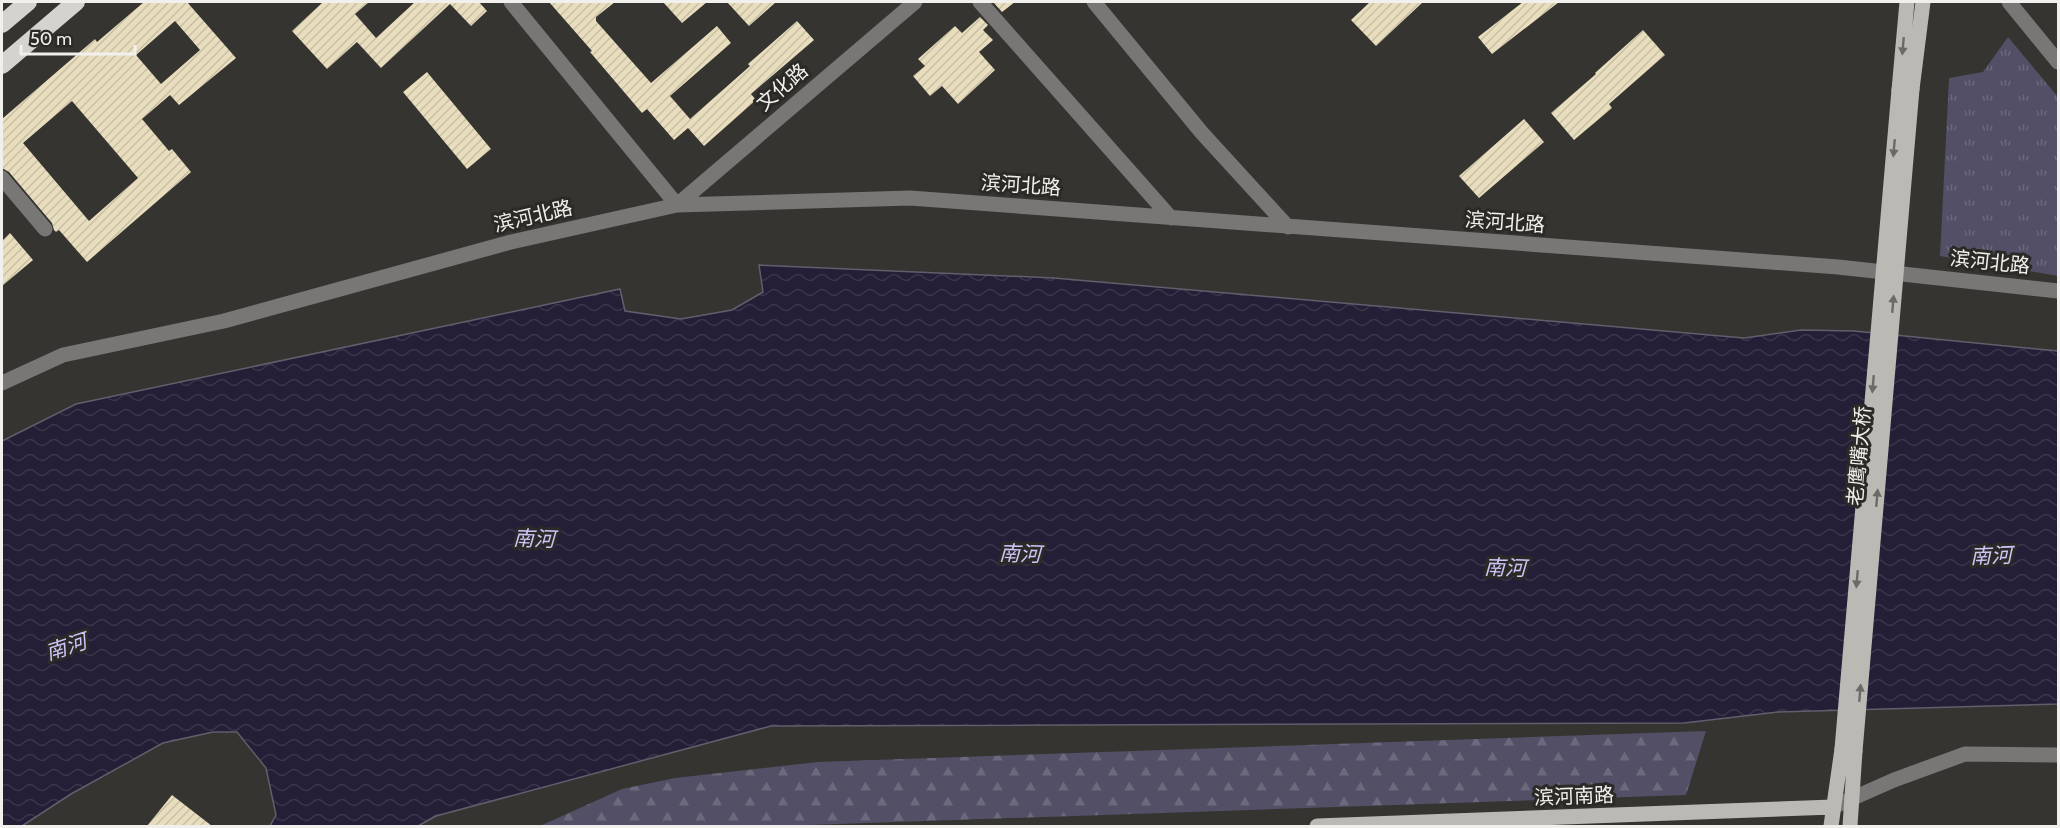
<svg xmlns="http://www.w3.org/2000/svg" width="2060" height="828" font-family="Cabin,'Noto Sans SC',sans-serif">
<defs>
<pattern id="forest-firs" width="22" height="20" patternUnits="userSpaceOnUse" patternTransform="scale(1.5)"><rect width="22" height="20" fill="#524f66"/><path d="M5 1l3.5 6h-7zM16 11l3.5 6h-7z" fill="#6b697c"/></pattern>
<pattern id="park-tufts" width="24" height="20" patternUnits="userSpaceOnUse" patternTransform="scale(1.5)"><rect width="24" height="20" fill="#524f66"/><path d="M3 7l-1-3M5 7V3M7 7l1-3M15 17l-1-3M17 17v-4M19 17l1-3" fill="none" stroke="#6b697c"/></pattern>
<pattern id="water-waves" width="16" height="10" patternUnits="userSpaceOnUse" patternTransform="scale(1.5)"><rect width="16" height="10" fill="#241f36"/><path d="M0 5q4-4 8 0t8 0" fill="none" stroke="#3a354a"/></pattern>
<pattern id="building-hatch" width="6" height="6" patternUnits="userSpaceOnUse" patternTransform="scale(1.5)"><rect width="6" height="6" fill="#e8debe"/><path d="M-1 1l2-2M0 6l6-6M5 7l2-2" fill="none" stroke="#c8c0a6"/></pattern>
</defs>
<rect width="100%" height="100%" fill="#363430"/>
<path fill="url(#forest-firs)" d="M1706,731l-20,64 -906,31h-240l82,-37 53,-11 143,-16z"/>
<path fill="url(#park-tufts)" d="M2008,37l50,60v179l-118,-20 9,-178 34,-6z"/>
<path fill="url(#water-waves)" stroke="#625e6d" stroke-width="1.5" d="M759,265l295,13 690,60 57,-8 53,1 204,20v353l-280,8 -94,11 -913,3 -335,90 -18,10h-148l6,-11 -10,-47 -29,-36h-24l-50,11 -92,51 -49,32h-20v-385l74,-37 544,-115 5,22 56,8 51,-9 31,-18z"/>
<path fill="url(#building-hatch)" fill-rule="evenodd" d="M144,2h43l49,56 -57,47 -9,-10 -28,24 27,32 3,-2 19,23 -104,90 -28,-32 -3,2 -2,-2 -2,-7 -43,-51 -7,-4v-49l93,-80 2,3zM175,21l25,29 -39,34 -25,-29zM72,101l66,77 -49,43 -66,-78z
M323,2h46l-14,12 21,24 39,-36h64l8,9 -16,15 -21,-22 -69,64 -24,-26 -30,27 -35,-38z
M549,2h66l-19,15v4l55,62 66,-57 14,17 -61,53 20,23 60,-53 -2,-2 49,-43 17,19 -63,54 5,6 -52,46 -16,-18 -14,12 -27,-31 -5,4 -52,-61 2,-1z
M663,2h44l-25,21z
M727,2h49l-27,24z
M993,2h22l-13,10z
M1370,2h53l-47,44 -25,-26z
M1523,2h36l-67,52 -14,-17z
M980,17l8,8 -5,5 10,10 -14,12 16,18 -37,34 -16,-18 -12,10 -17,-20 12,-10 -7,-7 37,-33 7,7z
M1643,30l22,25 -56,49 3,4 -38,32 -23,-27 45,-39 -1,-1z
M427,72l64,77 -24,20 -64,-77z
M1524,119l20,23 -65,56 -20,-22z
M10,233l23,27 -31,26v-45z
M172,795l40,31h-65z"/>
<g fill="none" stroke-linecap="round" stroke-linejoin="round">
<path stroke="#787775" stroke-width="15" d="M511,2l166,203 238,-203
M980,2l191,216
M1094,2l108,131 86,94
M2009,2l49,60
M2,178l43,51
M2,383l61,-28 161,-34 287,-79 166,-37 233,-7 928,69 220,24
M1833,807l61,-27 71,-26 93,1"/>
<path stroke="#bab9b4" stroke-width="15" d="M1912,89l11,-87
M1899,90l8,-88
M1317,826l516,-19
M1831,826l11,-77
M1850,826l5,-75"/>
<path stroke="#d4d3cd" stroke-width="18" d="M2,24l26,-22
M2,65l74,-63"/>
<path stroke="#bab9b4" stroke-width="15" d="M1842,749l57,-659
M1855,751l57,-662"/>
</g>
<defs><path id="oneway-solid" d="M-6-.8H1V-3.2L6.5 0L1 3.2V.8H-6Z" transform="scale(1.5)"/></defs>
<g fill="#6c6a66">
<use href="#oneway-solid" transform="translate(1903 46) rotate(95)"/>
<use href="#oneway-solid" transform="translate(1894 148) rotate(95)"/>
<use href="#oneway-solid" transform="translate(1893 304) rotate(-85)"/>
<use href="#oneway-solid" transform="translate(1873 384) rotate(95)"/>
<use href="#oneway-solid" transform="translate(1877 498) rotate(-85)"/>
<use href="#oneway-solid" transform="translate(1857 579) rotate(95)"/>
<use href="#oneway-solid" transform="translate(1860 693) rotate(-85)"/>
</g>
<g text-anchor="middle" stroke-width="6" stroke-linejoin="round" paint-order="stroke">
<g font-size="20" fill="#f1f0ed" stroke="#2c2a26">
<text transform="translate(782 87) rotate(-41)" y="7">文化路</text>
<text transform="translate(1021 185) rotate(4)" y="7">滨河北路</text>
<text transform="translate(533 216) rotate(-13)" y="7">滨河北路</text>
<text transform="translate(1505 222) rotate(4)" y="7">滨河北路</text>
<text transform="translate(1990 262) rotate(6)" y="7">滨河北路</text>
<text transform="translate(1859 456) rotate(-85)" y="7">老鹰嘴大桥</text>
<text transform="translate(1574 796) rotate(-2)" y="7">滨河南路</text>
</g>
<g font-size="21" font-style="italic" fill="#cdc4f9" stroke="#2c2a26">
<text transform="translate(534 539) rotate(2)" y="7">南河</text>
<text transform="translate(1020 554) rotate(2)" y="7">南河</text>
<text transform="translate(1991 556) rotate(-2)" y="7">南河</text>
<text transform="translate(1505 568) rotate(2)" y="7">南河</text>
<text transform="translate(66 647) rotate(-18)" y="7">南河</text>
</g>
</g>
<rect width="2060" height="828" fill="none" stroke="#f1f0ed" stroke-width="6"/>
<path d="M21 45v9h114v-9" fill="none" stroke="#f1f0ed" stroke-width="3"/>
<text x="30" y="45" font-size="18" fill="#f1f0ed" stroke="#2c2a26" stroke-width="4.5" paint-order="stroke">50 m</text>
</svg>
